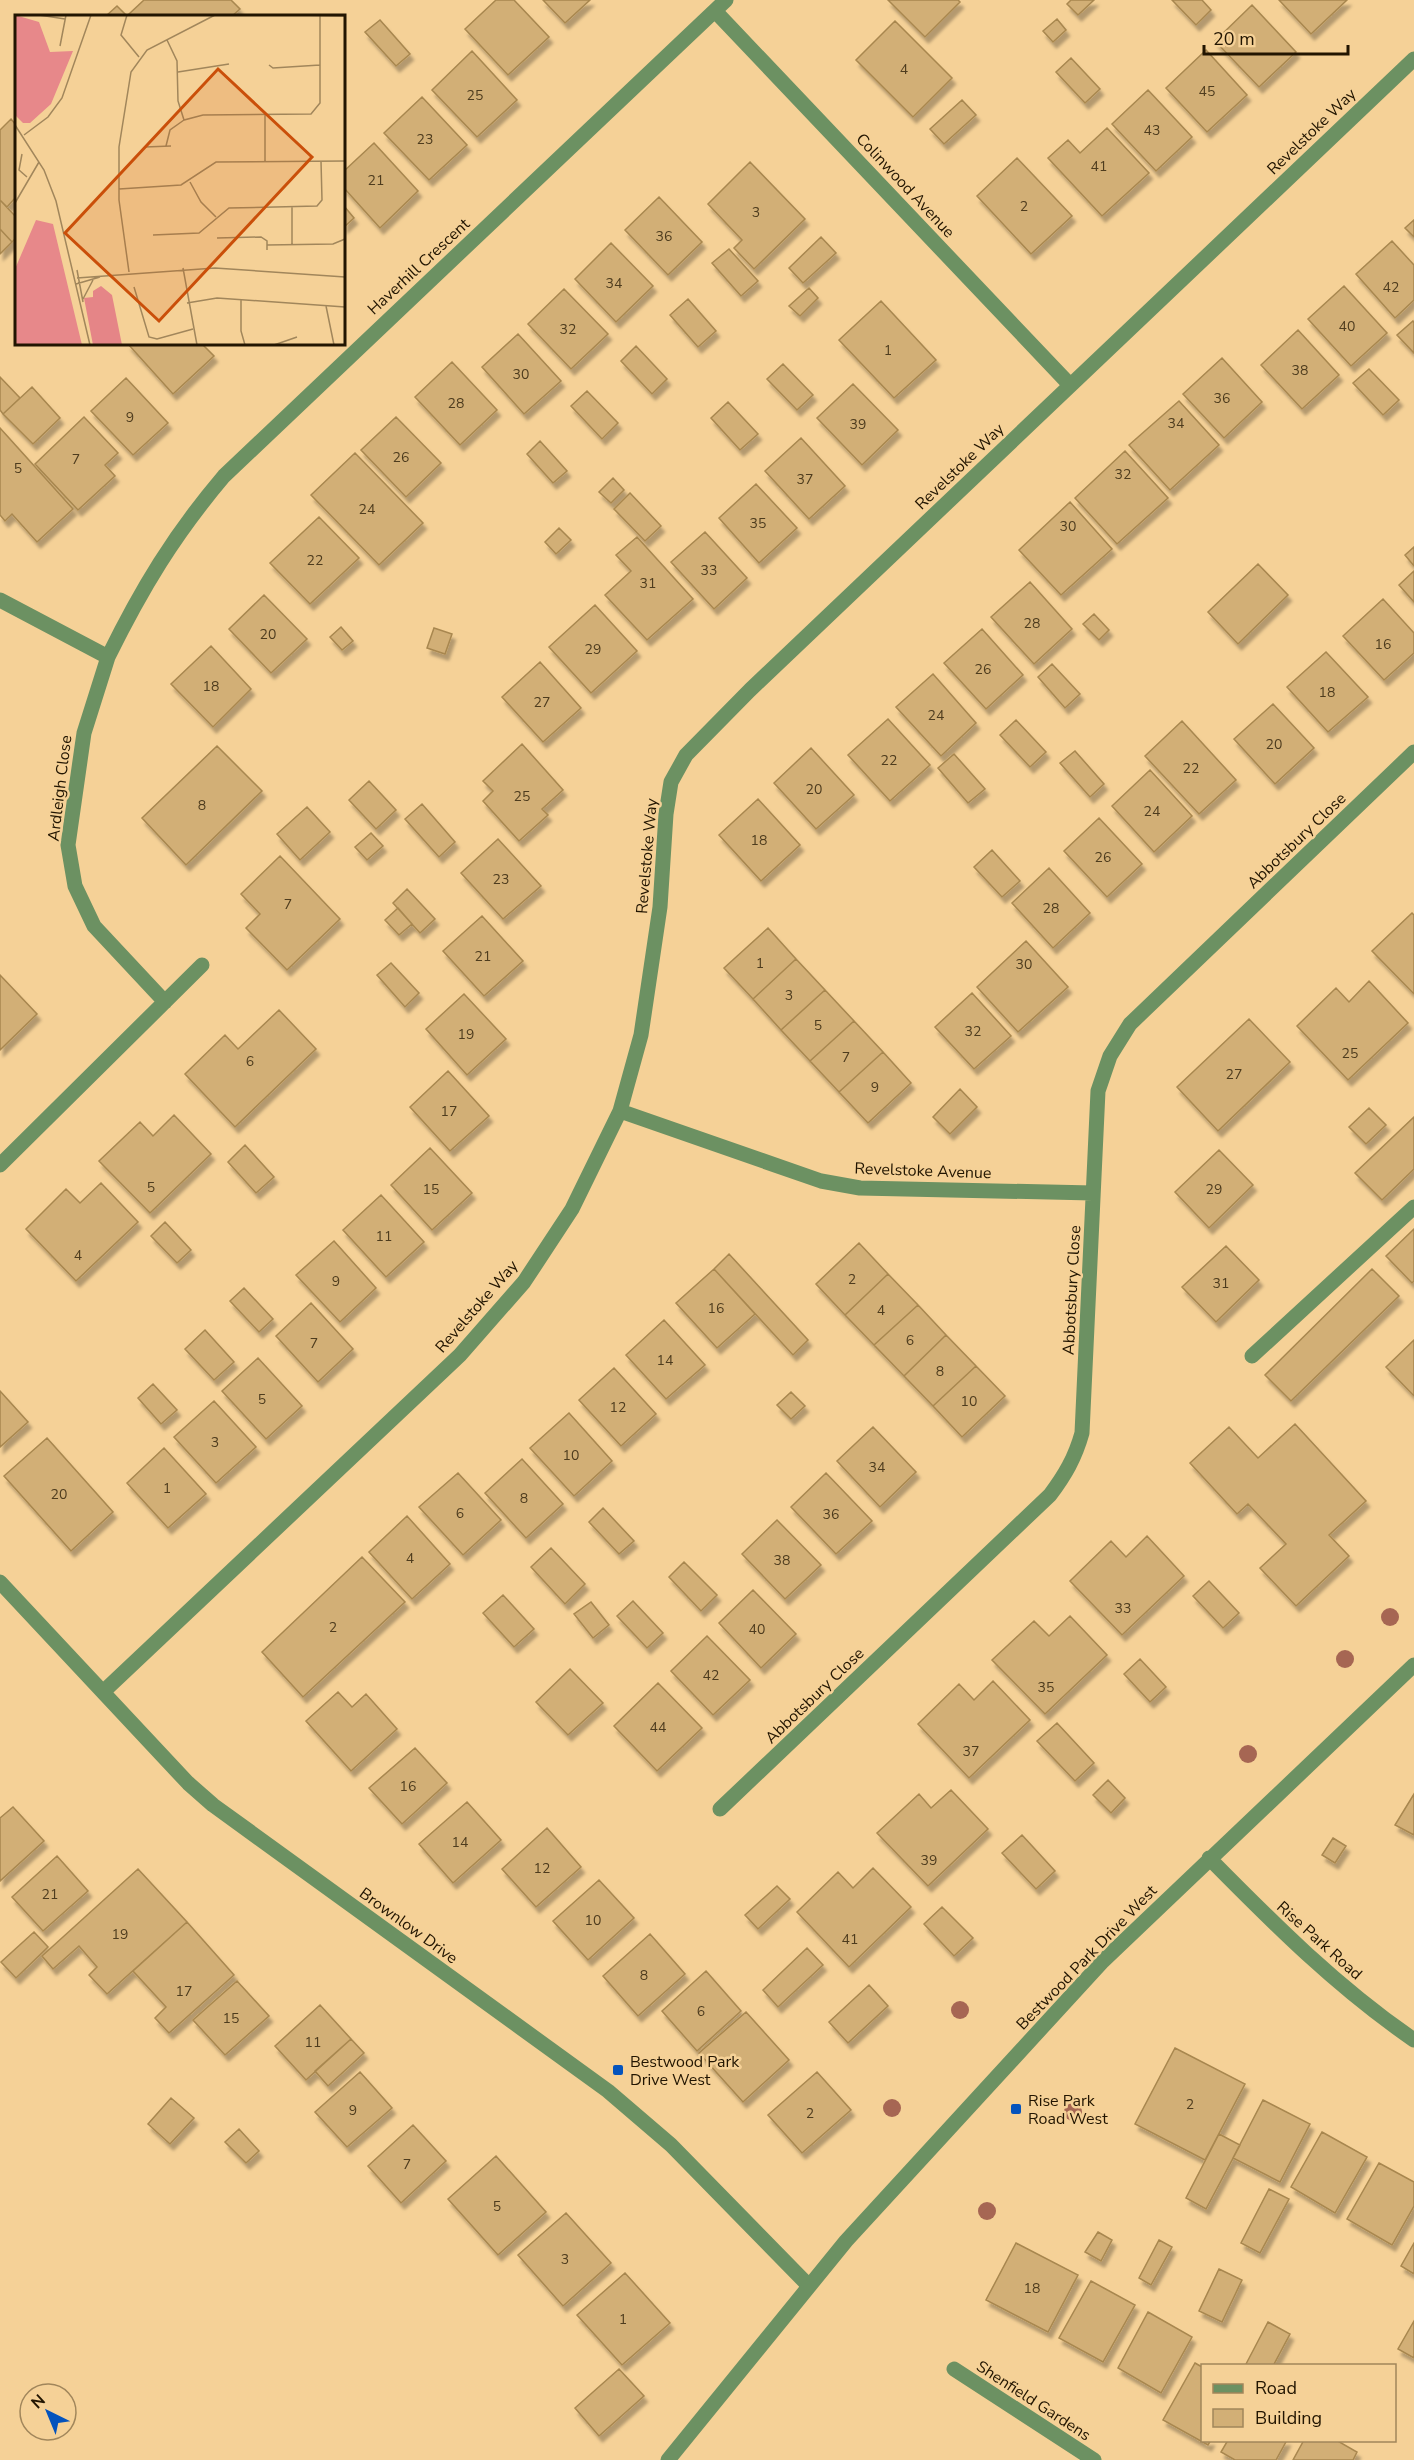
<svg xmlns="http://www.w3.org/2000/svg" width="1414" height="2460" font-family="'Nunito Sans',sans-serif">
<defs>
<filter id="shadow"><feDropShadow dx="3.5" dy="6" stdDeviation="1.5" flood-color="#0004"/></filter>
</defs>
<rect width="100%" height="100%" fill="#f5d197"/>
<path fill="#d2af76" stroke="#a8874f" stroke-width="1.5" filter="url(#shadow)" d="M144,0h87l9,9 -8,7h-101l-2,-2z
M496,0h18l35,37 -41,38 -43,-46z
M543,0h47l-25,23z
M888,0h70l2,2 -35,35z
M1071,0h23l-16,15 -11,-11z
M1172,0h30l9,10 -15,15z
M1279,0h68l-36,34z
M1252,5l44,47 -37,35 -44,-46z
M117,6l10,10h-21z
M1057,19l9,11 -13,12 -10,-11z
M380,20l30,34 -14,12 -31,-34z
M895,21l57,57 -39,39 -57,-57z
M1206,50l41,45 -40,37 -41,-44z
M472,51l45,49 -40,37 -45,-47z
M1071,58l29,31 -15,14 -29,-31z
M1148,90l44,47 -36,34 -44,-47z
M422,97l45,48 -38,35 -45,-47z
M962,100l14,15 -32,29 -14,-15z
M11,119l5,6v72l-9,10 -7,-7v-70z
M1107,128l42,45 -47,43 -54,-58 20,-18 12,13z
M374,143l44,48 -38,37 -36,-40v-17z
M1017,158l55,58 -41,38 -54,-58z
M750,162l55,57 -51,50 -20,-21 8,-8 -34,-36z
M659,197l43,45 -34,33 -43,-45z
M0,200l16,17v21l-4,4 -12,-13z
M344,206l10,12 -10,9z
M1414,220v17l-9,-9z
M0,229l12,13 -12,12z
M821,237l15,16 -33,30 -14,-15z
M1392,241l22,24v35l-19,18 -39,-44z
M611,243l42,43 -37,36 -41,-43z
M729,249l29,32 -17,15 -29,-33z
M1344,286l43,47 -36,33 -43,-47z
M809,288l9,10 -18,18 -11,-10z
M564,289l44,45 -37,35 -43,-45z
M688,299l28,32 -18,16 -28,-32z
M881,301l55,59 -42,38 -55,-58z
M1413,321l1,2v30l-17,-18z
M1298,330l41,45 -37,34 -41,-44z
M518,334l43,47 -37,33 -42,-47z
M128,344h74l12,12 -41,38z
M636,346l31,33 -15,15 -31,-33z
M1222,358l40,44 -38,36 -41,-44z
M452,362l45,48 -37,35 -45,-48z
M783,364l30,31 -16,15 -30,-31z
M1369,369l30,31 -16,15 -30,-32z
M0,377l20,21 -17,16 -3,-4z
M126,378l42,45 -35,32 -42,-44z
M853,384l45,46 -36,35 -45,-47z
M32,387l28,31 -27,26 -30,-30z
M587,391l31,32 -16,16 -31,-33z
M1179,401l40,44 -49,45 -41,-45z
M728,402l30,32 -18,16 -29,-32z
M84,417l34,36 -13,12 10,11 -37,34 -43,-46z
M396,417l45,46 -35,34 -45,-47z
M0,428l73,81 -36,33 -25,-28 -7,7 -5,-6z
M801,438l44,48 -36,33 -44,-48z
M540,441l27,30 -14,12 -26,-29z
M1125,451l43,47 -51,46 -42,-46z
M355,453l68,70 -44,42 -68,-70z
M613,478l11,12 -13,13 -12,-11z
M756,484l41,44 -38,35 -40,-45z
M630,493l31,33 -16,15 -31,-32z
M1070,502l42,47 -51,46 -42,-45z
M319,517l40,41 -49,46 -40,-41z
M559,528l12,12 -15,14 -11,-12z
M705,532l42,46 -33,31 -43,-47z
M637,537l56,62 -46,41 -42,-45 26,-24 -15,-16z
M1414,547v19l-9,-11z
M1258,564l30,31 -50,49 -30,-32z
M1414,571v31l-15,-17z
M1030,582l42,47 -38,35 -43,-47z
M264,595l43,44 -36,34 -42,-44z
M1383,599l31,34v20l-30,27 -41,-44z
M595,605l42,46 -46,42 -42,-46z
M1094,614l15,16 -10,10 -16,-16z
M341,627l12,14 -11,9 -12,-13z
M434,628l18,6 -7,20 -18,-6z
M982,629l41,46 -37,34 -42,-46z
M211,646l40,43 -38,38 -42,-43z
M1326,652l42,45 -40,35 -41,-45z
M540,662l41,46 -38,34 -41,-45z
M1052,664l28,30 -15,14 -27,-31z
M933,674l43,49 -35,33 -45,-49z
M1273,704l41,44 -39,36 -41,-45z
M888,719l42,46 -40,36 -42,-46z
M1016,720l30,32 -16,15 -30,-32z
M1182,721l54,59 -37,34 -54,-58z
M522,744l41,46 -21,19 6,6 -29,26 -36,-40 10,-10 -10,-10z
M217,746l45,45 -76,74 -44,-47z
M811,748l43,47 -38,34 -42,-46z
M1075,751l29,33 -14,13 -30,-34z
M954,754l31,35 -17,14 -30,-35z
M1150,770l42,46 -38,36 -42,-46z
M369,781l27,29 -20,19 -27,-29z
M758,799l42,46 -39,36 -42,-46z
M422,804l33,38 -16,15 -34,-38z
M307,807l23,25 -30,28 -23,-26z
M1099,818l43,46 -35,33 -43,-46z
M371,833l12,13 -16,14 -12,-13z
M498,839l43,47 -38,33 -42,-46z
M992,850l28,31 -18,16 -28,-30z
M280,856l60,63 -53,51 -41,-42 14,-14 -19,-20z
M1049,868l41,45 -37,35 -41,-45z
M407,889l28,30 -15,14 -27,-30z
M398,908l14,16 -13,11 -14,-15z
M1412,913l2,2v79l-42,-43z
M482,916l41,45 -39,35 -41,-45z
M768,928l28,31 -43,40 -29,-31z
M1026,941l42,46 -50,45 -41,-45z
M796,959l29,31 -44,40 -28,-31z
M391,963l28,30 -14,14 -28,-32z
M0,975l37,39 -37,36z
M1369,981l39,42 -60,57 -51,-54 39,-38 13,14z
M825,990l29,31 -44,40 -29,-31z
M972,993l39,43 -37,33 -39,-42z
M464,994l42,45 -39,36 -41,-46z
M279,1010l37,39 -81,78 -50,-53 40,-39 13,14z
M1249,1019l41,43 -72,69 -41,-44z
M854,1021l29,31 -44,40 -29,-31z
M883,1052l28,31 -43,40 -29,-31z
M448,1071l41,45 -39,35 -40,-44z
M960,1089l17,18 -27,27 -17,-17z
M1369,1108l17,17 -20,19 -17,-17z
M174,1115l37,39 -61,59 -51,-52 41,-39 13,14z
M1414,1117v52l-32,31 -27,-27z
M245,1145l29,32 -18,16 -28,-31z
M430,1148l42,45 -40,37 -41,-45z
M1219,1150l34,35 -44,43 -34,-36z
M101,1183l37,39 -62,59 -50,-52 40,-40 14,14z
M381,1195l43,47 -38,35 -43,-47z
M165,1222l26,28 -14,13 -26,-27z
M1414,1229v52l-2,2 -26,-27z
M334,1241l42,47 -36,34 -44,-47z
M859,1243l29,31 -43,41 -29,-31z
M1226,1246l33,34 -43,42 -34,-35z
M729,1254l79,86 -15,15 -79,-86z
M714,1269l41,45 -38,34 -41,-45z
M1372,1269l27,27 -108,105 -26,-26z
M888,1274l30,31 -44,40 -29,-30z
M244,1288l29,31 -14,13 -29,-31z
M311,1303l42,46 -35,33 -42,-46z
M918,1305l28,30 -42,41 -30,-31z
M664,1320l41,45 -39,34 -40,-44z
M205,1330l29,32 -20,18 -29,-31z
M946,1335l30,31 -43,40 -29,-30z
M1414,1340v56l-28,-29z
M258,1358l44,48 -36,33 -44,-48z
M976,1366l29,30 -43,41 -29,-31z
M614,1368l42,46 -35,32 -42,-46z
M153,1384l24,26 -16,14 -23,-26z
M0,1391l28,31 -28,25z
M791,1392l14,14 -14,13 -14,-14z
M214,1401l42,46 -40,36 -42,-46z
M569,1413l43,48 -38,35 -44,-48z
M1295,1424l71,77 -37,34 20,21 -53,50 -36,-38 26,-24 -38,-40 -11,10 -47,-51 39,-36 29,31z
M873,1427l43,45 -36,35 -43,-46z
M47,1438l66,74 -42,39 -67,-75z
M164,1448l42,46 -38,34 -41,-45z
M522,1459l41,45 -37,34 -41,-45z
M458,1473l43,47 -38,35 -44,-48z
M826,1473l46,48 -36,33 -45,-47z
M603,1508l31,33 -15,13 -30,-32z
M407,1516l43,48 -38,35 -43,-47z
M777,1520l44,45 -36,34 -43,-45z
M1147,1536l37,40 -62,59 -52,-54 41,-40 15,16z
M551,1548l34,36 -20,20 -34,-37z
M362,1557l43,45 -102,95 -41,-45z
M684,1562l33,33 -16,16 -32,-34z
M1209,1581l30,32 -16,15 -30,-32z
M753,1590l43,44 -35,34 -42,-45z
M503,1595l31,34 -20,18 -31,-34z
M633,1601l30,32 -16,15 -30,-32z
M591,1602l18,23 -16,13 -19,-24z
M1070,1616l37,39 -62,59 -53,-54 42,-39 15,15z
M707,1636l43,44 -37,35 -42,-44z
M1140,1659l26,28 -16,15 -26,-28z
M570,1669l33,34 -35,32 -32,-33z
M993,1681l37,39 -61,58 -51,-54 41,-40 15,16z
M658,1683l44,45 -45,43 -43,-45z
M338,1692l14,15 14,-13 31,35 -46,42 -45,-50z
M1057,1723l37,40 -19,18 -38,-40z
M415,1748l32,35 -45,41 -33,-36z
M1108,1780l17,18 -14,15 -18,-18z
M951,1790l37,39 -60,57 -51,-53 42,-39 12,14z
M1414,1794v41l-19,-10z
M467,1802l34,38 -48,43 -34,-39z
M13,1807l31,34 -44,40v-63z
M547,1828l34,39 -45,40 -34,-38z
M1022,1835l33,36 -19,18 -34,-36z
M1333,1838l13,8 -11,17 -13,-8z
M57,1856l31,35 -45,40 -31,-34z
M873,1868l38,39 -62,60 -52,-55 41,-40 15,16z
M138,1869l49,53 -80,72 -18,-19 8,-8 -18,-21 -26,23 -11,-13z
M599,1880l35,38 -46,42 -35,-39z
M777,1886l13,13 -32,30 -13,-14z
M942,1907l31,31 -19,18 -30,-32z
M187,1922l47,53 -65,58 -14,-15 11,-11 -33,-36z
M34,1932l14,15 -32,31 -15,-16z
M650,1934l35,40 -47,42 -35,-40z
M807,1948l16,17 -45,42 -15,-17z
M706,1971l35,40 -44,40 -35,-40z
M237,1981l32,35 -44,39 -32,-35z
M869,1985l19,21 -40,37 -19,-21z
M320,2005l31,34 -45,41 -31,-34z
M746,2012l43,48 -46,42 -44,-49z
M351,2039l13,14 -36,33 -13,-15z
M1175,2048l70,36 -40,76 -70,-36z
M360,2072l32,36 -45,39 -32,-35z
M817,2072l34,38 -49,43 -34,-38z
M171,2098l23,20 -24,26 -22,-20z
M1263,2100l47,24 -30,58 -47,-24z
M413,2125l33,36 -45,42 -33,-37z
M239,2129l20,22 -13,12 -21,-21z
M1322,2132l45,25 -32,56 -44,-26z
M1219,2134l21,11 -34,64 -20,-11z
M496,2156l50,56 -48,43 -50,-56z
M1379,2163l35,19v24l-22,39 -45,-26z
M1269,2189l20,10 -29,54 -19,-10z
M566,2213l45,50 -48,43 -45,-51z
M1098,2232l14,8 -11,21 -16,-9z
M1159,2240l13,7 -21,38 -12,-7z
M1016,2243l62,32 -30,57 -62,-32z
M1414,2243v31l-13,-8z
M1219,2269l23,11 -20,42 -23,-11z
M625,2273l45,50 -48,42 -45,-50z
M1091,2281l44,24 -32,57 -44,-24z
M1148,2312l44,25 -31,56 -43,-25z
M1414,2321v37l-16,-9z
M1268,2322l22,12 -17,32h-25l-2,-2z
M1195,2363l7,4v73h9l-3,5 -45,-25z
M619,2369l25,27 -45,40 -24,-28z
M1228,2440h59l-11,20h-41l-14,-8z
M1304,2440h32l21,12 -4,8h-60z"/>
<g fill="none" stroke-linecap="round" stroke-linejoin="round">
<path stroke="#6c9162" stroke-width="15" d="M715,11l355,374
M0,600l108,57c34,-69 66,-122 116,-181l502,-476
M108,657l-24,76 -16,112 7,41 19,40 71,76
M620,1111l201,70 39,7 233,5
M0,1165l202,-200
M1252,1356l162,-149
M0,1582l188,201 25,22 395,286 63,54 138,141
M103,1692l357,-337 64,-73 48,-73 48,-98 21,-76 19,-128 6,-93 5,-32 15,-27 64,-65 664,-631
M720,1809l330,-314c15,-20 25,-37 32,-62l16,-342 12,-35 20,-32 284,-272
M1209,1858c66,67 128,129 205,182
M954,2369l140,91
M668,2460l178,-219 257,-280 311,-296"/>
</g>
<g fill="#a66653">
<circle cx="1390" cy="1617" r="9"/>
<circle cx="1345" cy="1659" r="9"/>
<circle cx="1248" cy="1754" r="9"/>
<circle cx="960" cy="2010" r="9"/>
<circle cx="892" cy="2108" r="9"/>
<circle cx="1073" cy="2112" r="9"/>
<circle cx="987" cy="2211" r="9"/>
</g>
<g fill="#0453bd" stroke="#f5d197" stroke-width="2">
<rect x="612" y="2064" width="12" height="12" rx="3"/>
<rect x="1010" y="2103" width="12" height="12" rx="3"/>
</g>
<g text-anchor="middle" stroke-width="5" stroke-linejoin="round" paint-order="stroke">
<g font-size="14" fill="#4e3c1e">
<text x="904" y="74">4</text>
<text x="1207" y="96">45</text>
<text x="475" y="100">25</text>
<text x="1152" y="135">43</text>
<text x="425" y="144">23</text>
<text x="1099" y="171">41</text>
<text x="376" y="185">21</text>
<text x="1024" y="211">2</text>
<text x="756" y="217">3</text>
<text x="664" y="241">36</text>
<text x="614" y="288">34</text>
<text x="1391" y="292">42</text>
<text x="1347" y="331">40</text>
<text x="568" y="334">32</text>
<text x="888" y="355">1</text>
<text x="1300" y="375">38</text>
<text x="521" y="379">30</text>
<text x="1222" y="403">36</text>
<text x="456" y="408">28</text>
<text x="130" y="422">9</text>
<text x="1176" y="428">34</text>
<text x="858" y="429">39</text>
<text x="401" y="462">26</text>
<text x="76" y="464">7</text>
<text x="18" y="473">5</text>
<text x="1123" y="479">32</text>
<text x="805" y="484">37</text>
<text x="367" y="514">24</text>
<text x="758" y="528">35</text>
<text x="1068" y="531">30</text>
<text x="315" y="565">22</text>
<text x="709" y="575">33</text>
<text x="648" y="588">31</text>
<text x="1032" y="628">28</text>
<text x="268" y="639">20</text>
<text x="1383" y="649">16</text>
<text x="593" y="654">29</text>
<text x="983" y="674">26</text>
<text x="211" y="691">18</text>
<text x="1327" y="697">18</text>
<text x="542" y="707">27</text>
<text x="936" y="720">24</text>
<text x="1274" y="749">20</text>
<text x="889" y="765">22</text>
<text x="1191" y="773">22</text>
<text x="814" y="794">20</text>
<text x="522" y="801">25</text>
<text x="202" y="810">8</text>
<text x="1152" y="816">24</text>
<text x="759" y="845">18</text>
<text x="1103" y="862">26</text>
<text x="501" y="884">23</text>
<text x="288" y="909">7</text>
<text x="1051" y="913">28</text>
<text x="483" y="961">21</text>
<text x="760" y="968">1</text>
<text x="1024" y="969">30</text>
<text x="789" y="1000">3</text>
<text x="818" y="1030">5</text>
<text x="973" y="1036">32</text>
<text x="466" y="1039">19</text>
<text x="1350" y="1058">25</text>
<text x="846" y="1062">7</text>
<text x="250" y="1066">6</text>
<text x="1234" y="1079">27</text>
<text x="875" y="1092">9</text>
<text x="449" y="1116">17</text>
<text x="151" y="1192">5</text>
<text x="431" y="1194">15</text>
<text x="1214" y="1194">29</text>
<text x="384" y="1241">11</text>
<text x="78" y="1260">4</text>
<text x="852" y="1284">2</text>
<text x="336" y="1286">9</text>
<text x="1221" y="1288">31</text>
<text x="716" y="1313">16</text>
<text x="881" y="1315">4</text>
<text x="910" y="1345">6</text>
<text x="314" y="1348">7</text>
<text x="665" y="1365">14</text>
<text x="940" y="1376">8</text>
<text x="262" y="1404">5</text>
<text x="969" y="1406">10</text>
<text x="618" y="1412">12</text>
<text x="215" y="1447">3</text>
<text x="571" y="1460">10</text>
<text x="877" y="1472">34</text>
<text x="167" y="1493">1</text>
<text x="59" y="1499">20</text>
<text x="524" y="1503">8</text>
<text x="460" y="1518">6</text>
<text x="831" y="1519">36</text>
<text x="410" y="1563">4</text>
<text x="782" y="1565">38</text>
<text x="1123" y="1613">33</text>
<text x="333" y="1632">2</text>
<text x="757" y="1634">40</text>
<text x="711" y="1680">42</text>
<text x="1046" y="1692">35</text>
<text x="658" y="1732">44</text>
<text x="971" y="1756">37</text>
<text x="408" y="1791">16</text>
<text x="460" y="1847">14</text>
<text x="929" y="1865">39</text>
<text x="542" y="1873">12</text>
<text x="50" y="1899">21</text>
<text x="593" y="1925">10</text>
<text x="120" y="1939">19</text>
<text x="850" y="1944">41</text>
<text x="644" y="1980">8</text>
<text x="184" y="1996">17</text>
<text x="701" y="2016">6</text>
<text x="231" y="2023">15</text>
<text x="313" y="2047">11</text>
<text x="1190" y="2109">2</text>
<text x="353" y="2115">9</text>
<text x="810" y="2118">2</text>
<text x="407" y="2169">7</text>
<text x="497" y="2211">5</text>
<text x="565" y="2264">3</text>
<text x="1032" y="2293">18</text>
<text x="623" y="2324">1</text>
</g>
<g font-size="16" fill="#221501" stroke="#f5d197">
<text transform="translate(1311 131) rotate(-44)" y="6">Revelstoke Way</text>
<text transform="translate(906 185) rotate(47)" y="6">Colinwood Avenue</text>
<text transform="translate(418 266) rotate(-43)" y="6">Haverhill Crescent</text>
<text transform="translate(959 466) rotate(-44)" y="6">Revelstoke Way</text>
<text transform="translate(59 788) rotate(-83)" y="6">Ardleigh Close</text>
<text transform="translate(1296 840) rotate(-44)" y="6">Abbotsbury Close</text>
<text transform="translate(646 856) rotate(-85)" y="6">Revelstoke Way</text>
<text transform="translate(923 1170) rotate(2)" y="6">Revelstoke Avenue</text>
<text transform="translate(1071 1290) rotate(-87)" y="6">Abbotsbury Close</text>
<text transform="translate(476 1306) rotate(-49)" y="6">Revelstoke Way</text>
<text transform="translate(814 1695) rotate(-44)" y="6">Abbotsbury Close</text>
<text transform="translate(409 1925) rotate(36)" y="6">Brownlow Drive</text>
<text transform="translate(1320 1940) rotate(42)" y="6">Rise Park Road</text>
<text transform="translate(1086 1957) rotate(-46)" y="6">Bestwood Park Drive West</text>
<text transform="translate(1034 2400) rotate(33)" y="6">Shenfield Gardens</text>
</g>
<g font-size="16" fill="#221501" stroke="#f5d197" text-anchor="start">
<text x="630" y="2067">Bestwood Park<tspan x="630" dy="18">Drive West</tspan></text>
<text x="1028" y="2106">Rise Park<tspan x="1028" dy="18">Road West</tspan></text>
</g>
</g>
<g transform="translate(15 15)">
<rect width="330" height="330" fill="#f5d197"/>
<path d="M0,0l24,7 11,30 23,-1 -22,53 -21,19h-7l-8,-8zM21,205l17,4 29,121h-67v-76z" fill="#e7888a"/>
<path d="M86,271l11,9 10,50h-29l-9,-47 9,-1v-6z" fill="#e58587"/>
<path fill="none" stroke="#a1865b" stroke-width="1.5" d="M24,0l26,4M112,0l-6,20 18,22M282,0l48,1M152,25l10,21 1,40 6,19 19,-5 108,-1 9,-11v-87M45,31l6,-31M254,50l4,3 47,-3M163,57l51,-8M250,99v48M0,110l29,45 12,31 34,144M9,120l24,-18 14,-19 29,-83M151,131l4,-16 14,-10M130,132l26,-1M7,139l-3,16 8,7M175,167l11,20 15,15M104,174l62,-4 35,-23 129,-1M0,188l24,-41M138,220l46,-2 30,-25 88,-2 5,-6 -1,-39M202,223l44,-1 6,4v9M252,230l66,-1 12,-5M277,230v-38M168,253l14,77M62,255l6,32M114,257l-10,-72v-53l12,-75 16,-22 68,-35M62,263l138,-10 130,9M61,269l24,-7M119,272l15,50 8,2 36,-10M68,284l10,-19M226,285v31l4,14M172,288l30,-5 128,9M311,291l8,39M259,330l23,-8"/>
<path fill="#ca4f0a" fill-opacity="0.15" stroke="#ca4f0a" stroke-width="3" d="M203,54l94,88 -153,164 -94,-88z"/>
<rect width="330" height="330" fill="none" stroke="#221501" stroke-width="3"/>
</g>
<rect x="1201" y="2364" width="195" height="78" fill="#f5d197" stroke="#a1865b" stroke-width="1.5"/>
<rect x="1213" y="2384" width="30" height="9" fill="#6c9162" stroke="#a1865b" stroke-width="1.5"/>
<text x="1255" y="2394" font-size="18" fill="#221501">Road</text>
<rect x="1213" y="2409" width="30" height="18" fill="#d2af76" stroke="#a1865b" stroke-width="1.5"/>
<text x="1255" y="2424" font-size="18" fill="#221501">Building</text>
<g transform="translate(48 2412) rotate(317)"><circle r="28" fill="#f5d197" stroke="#a1865b" stroke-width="1.5"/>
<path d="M0-4.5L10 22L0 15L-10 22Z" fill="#0453bd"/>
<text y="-9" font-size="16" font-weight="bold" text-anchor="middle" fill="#221501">N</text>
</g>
<path d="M1204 45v9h144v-9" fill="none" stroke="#221501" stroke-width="3"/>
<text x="1213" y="45" font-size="18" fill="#221501" stroke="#f5d197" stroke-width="4.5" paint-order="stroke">20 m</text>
</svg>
